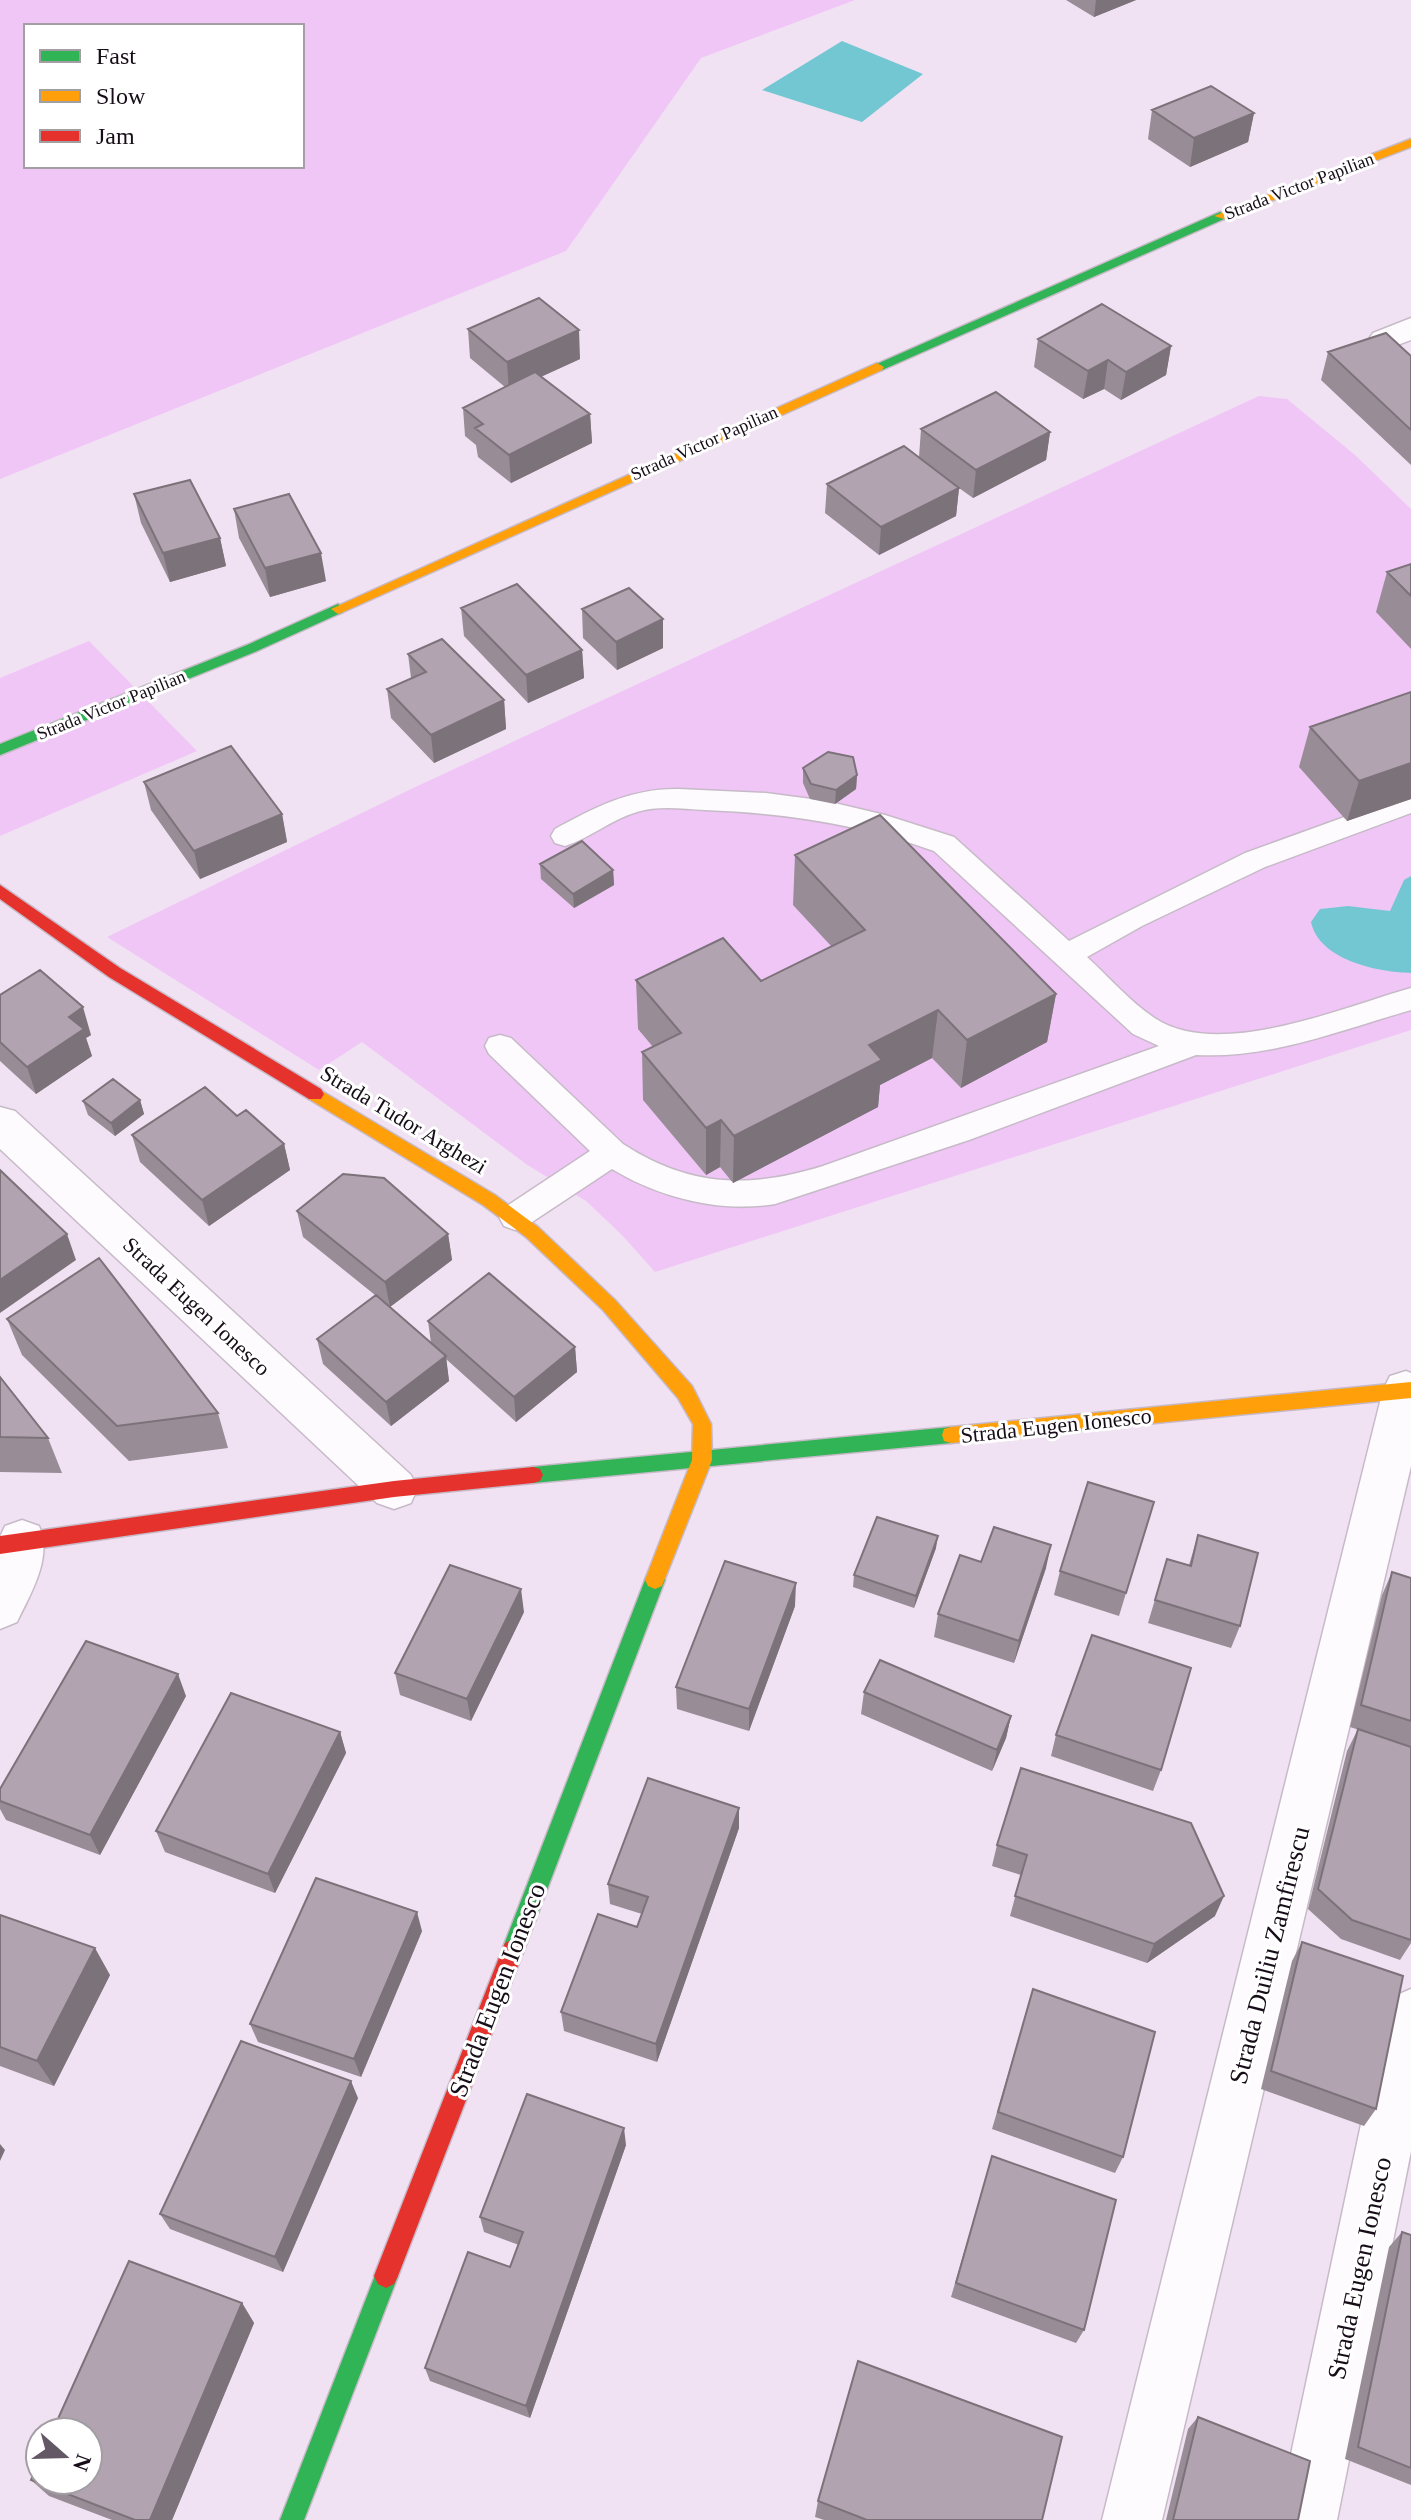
<svg xmlns="http://www.w3.org/2000/svg" width="1411" height="2520" font-family="'Times New Roman',serif">
<rect width="100%" height="100%" fill="#f1e2f3"/>
<path fill="#f0c6f7" fill-rule="evenodd" d="M0,0h855l-154,58 -135,193 -566,228zM26,26h276v140h-276z
M1259,396l28,3 68,56 56,54v521l-756,242 -33,-37 -36,-34 -60,-37 -164,-122 -43,28 -212,-133 302,-147z
M89,641l108,110 -197,85v-158z"/>
<path fill="#73c7d2" d="M842,41l81,33 -61,48 -100,-32z
M1411,876v97c-34,-1 -92,-13 -100,-51l9,-13 28,-3 42,5 14,-31z"/>
<g fill="none" stroke-linecap="round" stroke-linejoin="round">
<defs>
<path id="lane" d="M679,789l87,4 60,8 59,14 69,22 115,104 176,-88 166,-60v20l-146,54 -123,59 -55,31c22,20 44,46 69,62 64,41 188,-12 255,-31v22c-70,20 -141,49 -215,45l-227,85 -194,64c-55,9 -115,-6 -163,-35l-86,57 -11,4 -11,-4 -5,-9 5,-9 86,-57 -101,-97 -4,-8 4,-8 11,-3 11,3 112,106c66,43 126,45 200,22l336,-120 -26,-12 -199,-183c-75,-27 -150,-38 -229,-41 -22,-1 -46,-5 -68,2 -26,7 -46,26 -72,34l-10,-3 -4,-7 4,-7c40,-22 77,-41 124,-40z"/>
<path id="street" d="M1411,318v22l-27,10 -11,-3 -5,-7 5,-7z
M0,1107l15,4 396,364 6,14 -6,14 -17,6 -17,-6 -377,-354z
M1406,1371l5,2v93l-249,1054h-60l281,-1130 7,-14z
M22,1520l17,6c14,31 -8,67 -22,96l-17,7v-92l5,-11z
M1411,1989v162l-74,369h-60l107,-504 8,-19z"/>
<path id="fast" d="M1220,212l6,4 -2,3 -342,151 -5,1 -7,-4z
M338,604l7,5 -2,3 -86,39 -257,104v-11l247,-99z
M951,1427l7,2 2,6 -2,6 -7,2 -418,40 -7,-2 -3,-6 3,-6 7,-2z
M655,1571l7,3 3,6 -141,370 -3,7 -8,4 -8,-4 -3,-7 143,-370 3,-6z
M386,2264l8,4 4,8 -94,244h-24l98,-252z"/>
<path id="slow" d="M1411,139v8l-187,72 -10,-3z
M877,363l7,4 -2,3 -539,242 -5,2 -7,-5z
M315,1087l180,108 43,32 77,73 77,86 19,38 1,36 -50,126 -7,3 -7,-3 -3,-6 47,-120 1,-36 -15,-26 -75,-88 -77,-73 -43,-32 -174,-106 -3,-5z
M1411,1382v16l-460,45 -7,-2 -2,-6 2,-6 7,-2z"/>
<path id="jam" d="M0,885l120,83 201,121 3,5 -3,5h-12l-200,-122 -109,-78z
M533,1467l7,2 3,6 -3,6 -7,2 -139,14 -394,57v-18l394,-55z
M513,1939l8,4 3,7 -126,326 -4,8 -8,4 -8,-4 -4,-8 128,-326 3,-7z"/>
</defs>
<use href="#lane" stroke="#c7bac8" stroke-width="3"/>
<use href="#street" stroke="#c7bac8" stroke-width="3"/>
<use href="#fast" stroke="#c7bac8" stroke-width="3"/>
<use href="#slow" stroke="#c7bac8" stroke-width="3"/>
<use href="#jam" stroke="#c7bac8" stroke-width="3"/>
<use href="#lane" fill="#fdfbfd" fill-rule="evenodd"/>
<use href="#street" fill="#fdfbfd" fill-rule="evenodd"/>
<use href="#fast" fill="#30b455" fill-rule="evenodd"/>
<use href="#slow" fill="#ff9f0a" fill-rule="evenodd"/>
<use href="#jam" fill="#e5322d" fill-rule="evenodd"/>
</g>
<path fill="#988c96" d="M1066,0h70l-42,17z
M1152,110l102,3 -6,29 -58,25 -42,-28z
M468,329l112,30 -39,18 49,37 2,29 -81,40 -33,-26 -2,-12 -11,-9 -2,-28 42,-21 -35,-29z
M1038,339l133,7 -5,29 -45,25 -17,-11 -21,10 -49,-32z
M1328,352l83,4v109l-90,-85z
M921,429l129,3 -4,28 -73,38 -14,-10 -3,28 -77,39 -54,-42 2,-29 92,-27z
M134,494l86,44 6,28 -56,16 -29,-59z
M234,509l92,72 -56,16 -31,-59z
M1411,564v85l-35,-37 11,-40z
M461,608l121,42 2,28 -56,25 -64,-67z
M582,609l81,10v29l-46,22 -34,-32z
M408,654l96,46 2,29 -72,34 -43,-45 -4,-29 24,-11z
M1411,692v107l-64,22 -48,-54 11,-40z
M803,768l54,7 -1,14 -21,15 -25,-5 -7,-16z
M144,782l138,32 5,28 -87,37 -49,-69z
M795,855l261,139 -9,48 -86,46 -29,-30 -52,27 -2,22 -145,76 -13,-16 -14,8 -63,-75 -1,-48 11,-5 -15,-18 -2,-49 125,1 71,-34 -39,-42z
M540,864l73,6 1,15 -40,23 -33,-29z
M0,995l91,40 -5,3 6,18 -56,38 -36,-33z
M140,1100l4,14 -29,22 -27,-21 -5,-14z
M237,1116l47,28 6,26 -81,56 -69,-64 -8,-27z
M297,1211l151,23 4,26 -62,47 41,36 -3,-22 147,26 2,25 -61,50 -70,-63 3,22 -58,45 -68,-62 -6,-25 58,-44 -72,-58z
M7,1319l211,94 10,35 -99,13 -107,-106z
M0,1377l48,61 14,35 -62,-1z
M1154,1502l-35,114 -65,-21 6,-24z
M1198,1535l42,91 -9,22 -83,-25 19,-64 22,6z
M936,1548l-22,60 -61,-21 1,-12z
M981,1562l65,6 -32,95 -80,-26 4,-23z
M1392,1572l19,6v169l-61,-20 32,-132z
M795,1606l-46,125 -72,-22 -1,-22z
M524,1612l-53,109 -71,-26 -5,-22z
M864,1692l147,24 -5,22 -14,33 -131,-57z
M186,1696l-86,159 -94,-35 -6,-11v-20z
M1358,1729l53,18v196l-11,17 -59,-21 -33,-30 39,-158z
M340,1732l6,21 -71,140 -110,-41 -9,-21z
M1056,1735l105,35 -8,21 -102,-35z
M739,1808v20l-82,234 -93,-31 -3,-19 76,-85 5,-13 -32,-10 -2,-20z
M997,1845l218,71 -68,47 -137,-47 11,-41 -29,-9z
M0,1915l110,60 -56,111 -54,-20z
M422,1931l-61,146 -103,-35 -8,-18z
M1302,1942l74,167 -12,17 -103,-37 31,-128z
M1033,1989l90,168 -8,16 -123,-44z
M358,2098l-75,174 -113,-43 -10,-15z
M626,2145l-96,273 -100,-37 -5,-13 85,-101 9,-22 -35,-13 -4,-15z
M992,2156l92,174 -8,13 -125,-46z
M1402,2232l9,3v250l-66,-26 44,-212z
M242,2303l12,20 -82,197h-60l-63,-24 -18,-16z
M1198,2417l100,103h-132l22,-91z
M818,2501l224,19h-218l-9,-3z"/>
<path fill="#7c727a" d="M1096,0h40l-42,17z
M1254,113l-6,29 -58,25 4,-29z
M579,330l1,29 -71,32 -2,-29z
M1171,346l-5,29 -45,25 5,-28z
M1108,360l-4,29 -21,10 5,-28z
M590,414l2,29 -81,40 -2,-28z
M1050,432l-4,28 -73,38 3,-28z
M959,488l-3,28 -77,39 2,-28z
M220,538l6,28 -56,16 -7,-29z
M321,553l5,28 -56,16 -5,-29z
M663,619v29l-46,22 -1,-28z
M582,650l2,28 -56,25 -2,-28z
M504,700l2,29 -72,34 -3,-28z
M1411,763v36l-64,22 12,-40z
M857,775l-1,14 -21,15 1,-14z
M282,814l5,28 -87,37 -6,-28z
M613,870l1,15 -40,23 -1,-14z
M1056,994l-9,48 -86,46 6,-48z
M83,1007l8,28 -5,3 6,18 -56,38 -9,-27 42,-50z
M938,1010l-6,48 -52,27 -2,22 -145,76 1,-47 135,-91z
M140,1100l4,14 -29,22 -4,-13z
M721,1120l-1,47 -14,8v-47z
M284,1144l6,26 -81,56 -7,-26z
M67,1234l9,26 -76,53v-33z
M448,1234l4,26 -62,47 -5,-25z
M575,1347l2,25 -61,50 -2,-25z
M446,1356l3,25 -58,45 -5,-24z
M938,1536l-2,12 -22,60 2,-12z
M1051,1545l-5,23 -32,95 5,-22z
M796,1583l-1,23 -46,125v-22z
M521,1589l3,23 -53,109 -4,-22z
M178,1674l8,22 -86,159 -10,-20z
M1011,1716l-5,22 -14,33 5,-21z
M340,1732l6,21 -71,140 -7,-19z
M739,1808v20l-82,234 -1,-18z
M1224,1896l-9,20 -68,47 7,-19z
M417,1912l5,19 -61,146 -7,-18z
M95,1948l15,27 -56,111 -17,-25z
M351,2081l7,17 -75,174 -8,-15z
M624,2128l2,17 -96,273 -4,-12z
M0,2144l5,6 -5,11z
M242,2303l12,20 -82,197h-22z"/>
<path fill="#b1a3af" stroke="#7c727a" stroke-width="2" d="M1211,86l43,27 -60,25 -42,-28z
M539,298l40,32 -72,32 -39,-33z
M1102,304l69,42 -45,26 -18,-12 -20,11 -50,-32z
M1386,333l25,23v74l-83,-78z
M535,372l55,42 -81,41 -34,-27 8,-4 -20,-16z
M996,392l54,40 -74,38 -55,-41z
M904,446l55,42 -78,39 -54,-43z
M190,480l30,58 -57,15 -29,-59z
M289,494l32,59 -56,15 -31,-59z
M1411,564v32l-24,-24z
M517,584l65,66 -56,25 -65,-67z
M629,588l34,31 -47,23 -34,-33z
M442,639l62,61 -73,35 -44,-46 39,-17 -18,-18z
M1411,692v71l-52,18 -49,-54z
M231,746l51,68 -88,37 -50,-69z
M828,752l25,5 4,18 -21,15 -25,-6 -8,-16z
M880,815l176,179 -89,46 -29,-30 -69,35 13,15 -148,76 -13,-16 -15,8 -64,-76 39,-19 -45,-53 87,-42 38,43 104,-51 -70,-75z
M582,841l31,29 -40,24 -33,-30z
M40,970l43,37 -14,10 15,12 -57,38 -27,-25v-47z
M113,1079l27,21 -29,23 -28,-22z
M205,1087l32,29 9,-6 38,34 -82,56 -70,-65z
M0,1170l67,64 -67,46z
M343,1174l41,4 64,56 -63,48 -88,-71z
M99,1258l119,155 -101,13 -110,-107z
M489,1273l86,74 -61,50 -86,-76z
M376,1295l70,61 -60,46 -69,-63z
M0,1377l48,61 -48,-1z
M1088,1482l66,20 -28,91 -66,-22z
M877,1517l61,19 -22,60 -62,-21z
M994,1527l57,18 -32,96 -81,-27 22,-59 21,7z
M1198,1535l60,18 -18,73 -85,-26 12,-41 24,7z
M725,1561l71,22 -47,126 -73,-22z
M450,1565l71,24 -54,110 -72,-26z
M1392,1572l19,6v143l-50,-16z
M1092,1635l99,33 -30,102 -105,-35z
M86,1641l92,33 -88,161 -90,-34v-12z
M880,1660l131,56 -14,34 -133,-58z
M231,1693l109,39 -72,142 -112,-43z
M1358,1729l53,18v193l-59,-20 -34,-31z
M1021,1768l170,55 33,73 -70,48 -139,-48 12,-41 -30,-10z
M648,1778l91,30 -83,236 -95,-32 37,-98 39,13 11,-30 -40,-13z
M316,1878l101,34 -63,147 -104,-35z
M0,1915l95,33 -58,113 -37,-14z
M1302,1942l101,34 -27,133 -105,-38z
M1033,1989l122,43 -32,125 -125,-45z
M241,2041l110,40 -76,176 -115,-43z
M527,2094l97,34 -98,278 -101,-38 43,-116 42,15 13,-35 -43,-15z
M992,2156l124,44 -32,130 -128,-47z
M1402,2232l9,3v233l-53,-21z
M129,2261l113,42 -92,217h-15l-104,-40 9,-20v20h48v-48h-36z
M858,2361l204,76 -20,83h-175l-49,-19z
M1198,2417l112,44 -12,59h-125z"/>
<g text-anchor="middle" stroke-width="6" stroke-linejoin="round" paint-order="stroke">
<g font-size="18" fill="#170d18" stroke="#fff">
<text transform="translate(1299 186) rotate(-21)" y="6">Strada Victor Papilian</text>
<text transform="translate(704 443) rotate(-24)" y="6">Strada Victor Papilian</text>
<text transform="translate(111 705) rotate(-22)" y="6">Strada Victor Papilian</text>
</g>
<g font-size="22" fill="#170d18" stroke="#fff">
<text transform="translate(404 1119) rotate(31)" y="8">Strada Tudor Arghezi</text>
<text transform="translate(197 1306) rotate(43)" y="8">Strada Eugen Ionesco</text>
<text transform="translate(1056 1425) rotate(-6)" y="8">Strada Eugen Ionesco</text>
</g>
<g font-size="26" fill="#170d18" stroke="#fff">
<text transform="translate(1269 1955) rotate(-76)" y="9">Strada Duiliu Zamfirescu</text>
<text transform="translate(497 1990) rotate(-69)" y="9">Strada Eugen Ionesco</text>
<text transform="translate(1359 2268) rotate(-78)" y="9">Strada Eugen Ionesco</text>
</g>
</g>
<rect x="24" y="24" width="280" height="144" fill="#ffffff" stroke="#a29ea3" stroke-width="2"/>
<rect x="40" y="50" width="40" height="12" fill="#30b455" stroke="#a29ea3" stroke-width="2"/>
<text x="96" y="64" font-size="24" fill="#170d18">Fast</text>
<rect x="40" y="90" width="40" height="12" fill="#ff9f0a" stroke="#a29ea3" stroke-width="2"/>
<text x="96" y="104" font-size="24" fill="#170d18">Slow</text>
<rect x="40" y="130" width="40" height="12" fill="#e5322d" stroke="#a29ea3" stroke-width="2"/>
<text x="96" y="144" font-size="24" fill="#170d18">Jam</text>
<g transform="translate(64 2456) rotate(110)"><circle r="38" fill="#ffffff" stroke="#a29ea3" stroke-width="2"/>
<path d="M0-6L14 30L0 20L-14 30Z" fill="#635865"/>
<text y="-12" font-size="22" font-weight="bold" text-anchor="middle" fill="#170d18">N</text>
</g>
</svg>
